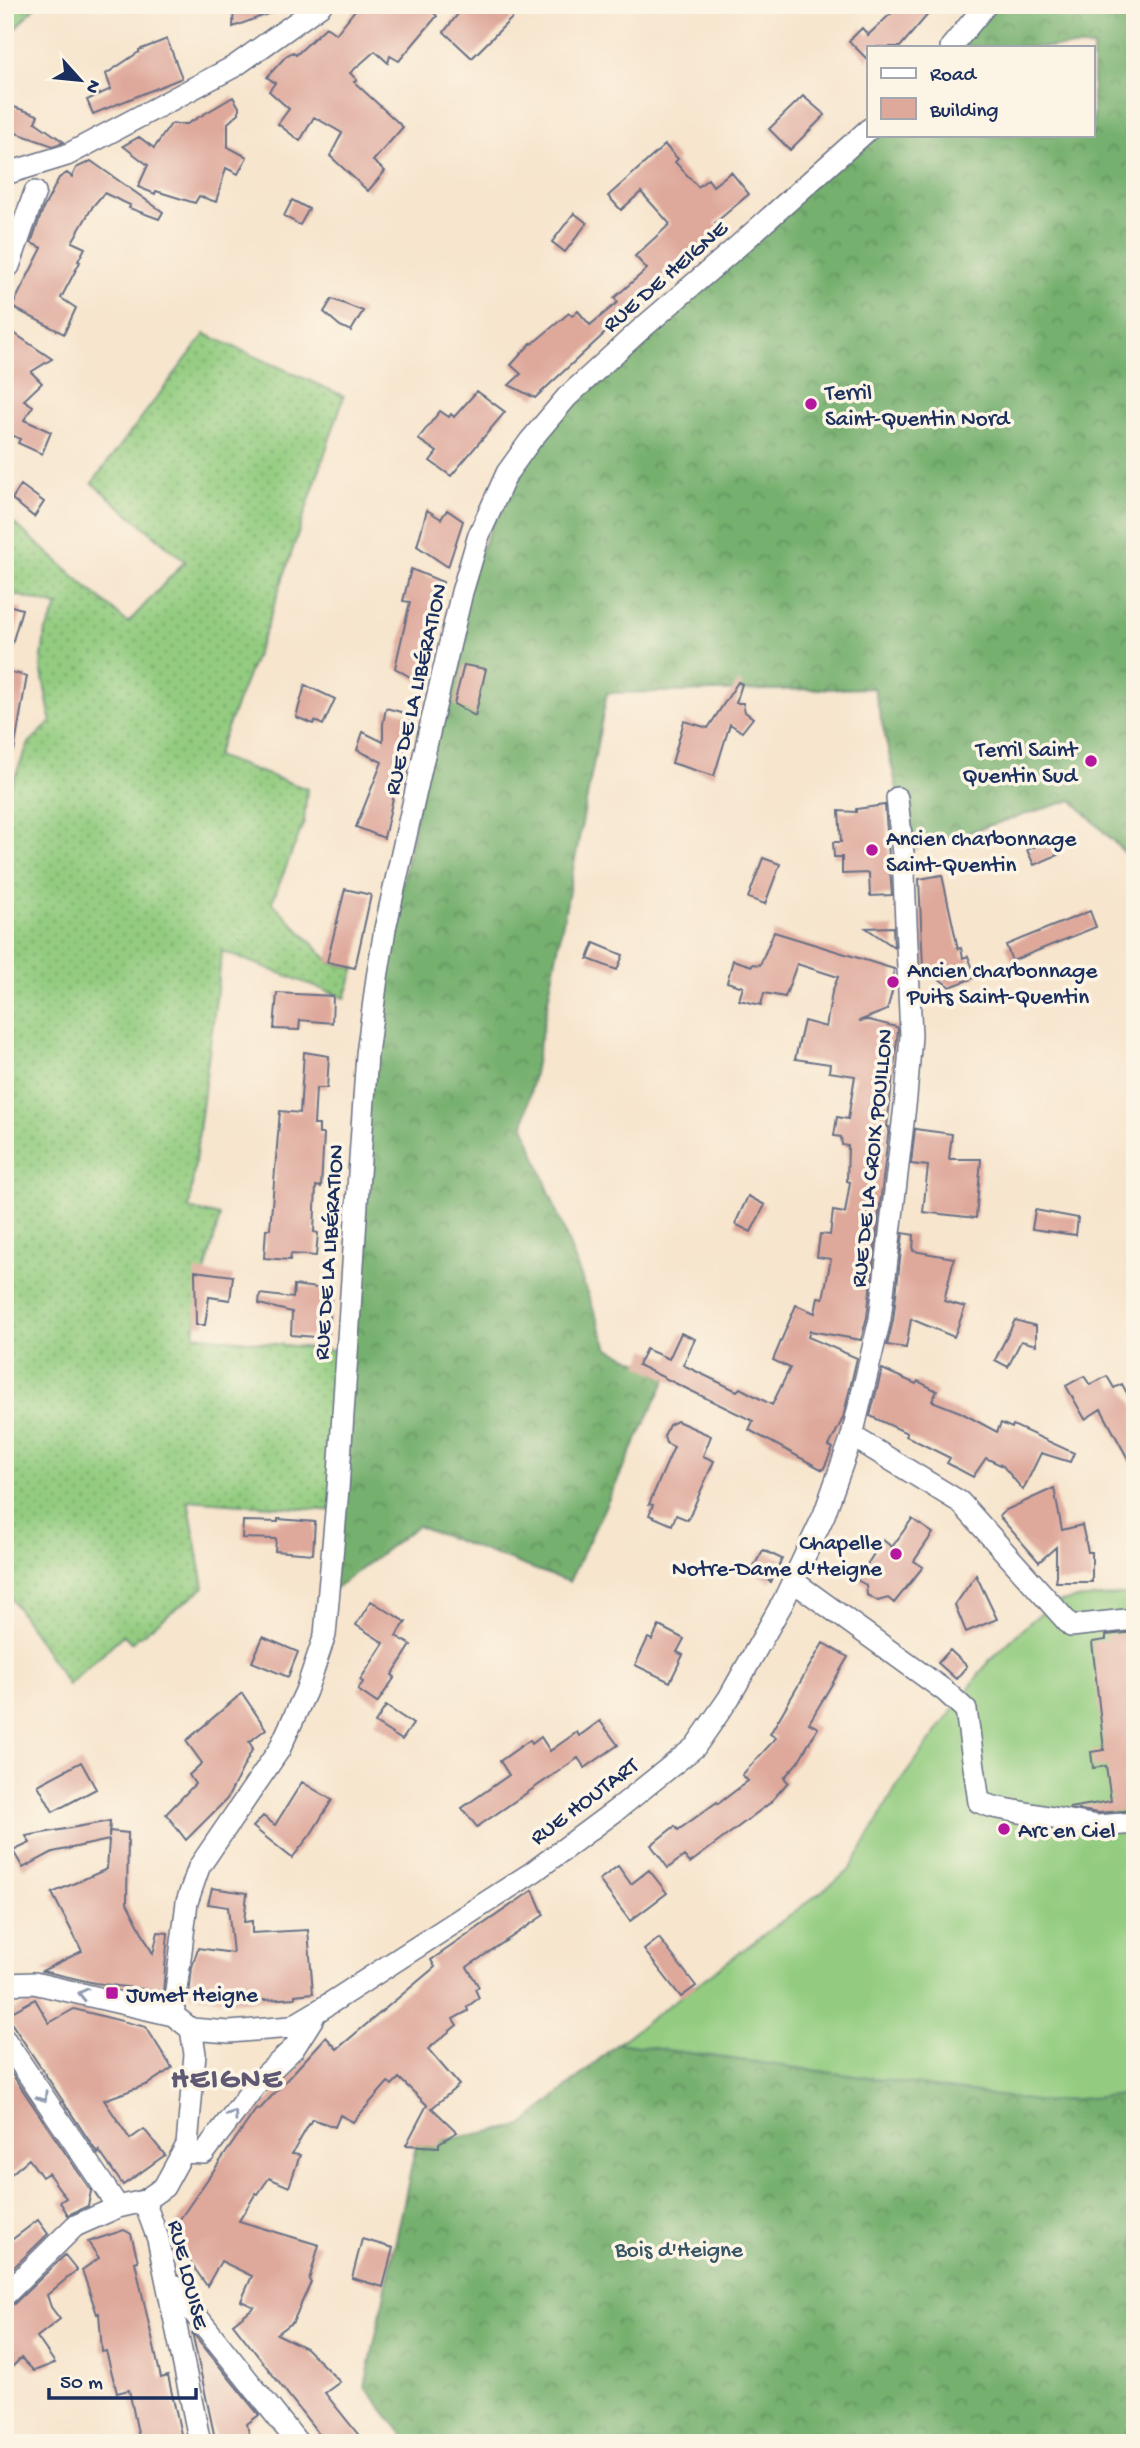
<svg xmlns="http://www.w3.org/2000/svg" width="1140" height="2448" font-family="'Gochi Hand',sans-serif">
<defs>
<pattern id="grass-dots" width="8" height="8" patternUnits="userSpaceOnUse" patternTransform="scale(1.75)"><rect width="8" height="8" fill="#93cc80"/><path d="M2 2h.1M6 6h.1" fill="none" stroke="#77a66c" stroke-width="1.8" stroke-linecap="round"/></pattern>
<pattern id="forest-crowns" width="20" height="18" patternUnits="userSpaceOnUse" patternTransform="scale(1.75)"><rect width="20" height="18" fill="#76b06e"/><path d="M2 6a3 3 0 1 1 6 0M12 15a3 3 0 1 1 6 0" fill="none" stroke="#60905e"/></pattern>
</defs>
<rect width="100%" height="100%" fill="#fcf5e5"/>
<filter id="ink" filterUnits="userSpaceOnUse"><feTurbulence type="fractalNoise" baseFrequency=".0143" numOctaves="2"/><feDisplacementMap in="SourceGraphic" scale="14" xChannelSelector="R" yChannelSelector="G"/><feConvolveMatrix kernelMatrix="1 2 1 2 8 2 1 2 1" color-interpolation-filters="sRGB"/></filter>
<filter id="wash" filterUnits="userSpaceOnUse"><feTurbulence type="fractalNoise" baseFrequency=".00686" numOctaves="4" result="noise"/><feDisplacementMap in="SourceGraphic" scale="28" xChannelSelector="R" yChannelSelector="G"/><feGaussianBlur stdDeviation="1.57" result="paint"/><feColorMatrix in="noise" values="0 0 0 0 0 0 0 0 0 0 0 0 0 0 0 0 0 1.4 0 .05"/><feComposite in="paint" operator="in"/></filter>
<g filter="url(#wash)">
<rect width="100%" height="100%" fill="#f7e5cd"/>
<path fill="url(#grass-dots)" stroke="#577e6f" stroke-width="2" d="M5,5h31l-31,36z
M205,334l139,62 -79,236 -49,124 91,33 -3,33 -32,80 59,61 24,5 -10,30 -123,-47 -33,258 31,7 -21,79 -5,40 153,17 -11,159 -148,-11 16,87 -73,56 -8,-8 -55,50 -63,-96v-790l24,-56 22,-21 -10,-56 4,-33 13,-27 -53,-14v-35l9,-34 114,100 57,-62 -93,-78z"/>
<path fill="url(#forest-crowns)" stroke="#487066" stroke-width="2" d="M986,5h149v858l-63,-63 -161,50 -37,-162 -267,5 -83,432 84,223 60,27 -99,207 -152,-56 -88,67 38,-539 95,-462 68,-151 339,-306h224v-88h-142z
M618,2043l425,59 92,-8v349h-725l-45,-56 51,-242 106,-19z"/>
<path fill="#93cc80" stroke="#577e6f" stroke-width="2" d="M1135,1594v500l-92,8 -425,-59 231,-172 48,-85 92,-125 40,-38 23,-19 22,-5z"/>
<g id="blocks">
<path fill="#dea89b" d="M234,5h52v2l-53,20z
M359,5h66l12,11 -38,45 -9,-5 -2,7 -13,-12 -25,22 7,7 -3,2 49,45 -30,34 12,10 -17,20 -38,-35 12,-23 -28,-16 -14,24 -22,-17 11,-15 -20,-18 6,-8 -8,-6 19,-21 7,-4 3,3 30,-28 10,7z
M465,5h18l7,7 7,-7h28l-53,53 -28,-26z
M900,5h36l-36,42h-31v14l-20,-20 13,-13 6,7z
M167,39l15,39 -89,36 -6,-14 24,-11 -5,-15 33,-22v-2z
M803,96l22,19 -35,35 -21,-21z
M233,97l6,10v6l-11,10v24l19,10 -9,17 -12,-6 -10,34 -17,-6 -4,7 -39,-12 -1,3 -17,-7 10,-22 -25,-19 16,-9 15,11 17,-24h16z
M5,104l33,11 -3,7 29,20 -11,4 -48,-17z
M665,145l13,14 -3,3 23,25 10,-8 5,7 18,-14 18,22 -34,29 8,8 -72,65 -33,27 -1,-1 -82,76 -26,-13 12,-11 -10,-9 20,-22 1,1 37,-31 3,3 6,-5 12,14 28,-23 -4,-4 33,-29 -12,-13 35,-32 -29,-32 -20,18 -13,-14z
M91,161l72,51 -4,7 -30,-11 1,-3 -26,-12 -11,13 -21,36 13,6 -7,13 2,1 -19,36 15,10 -12,26 -52,-27 30,-59 -11,-5 12,-34 16,-31 8,-5 5,4 4,-9z
M292,200l17,9 -9,16 -16,-9z
M574,213l13,10 -22,29 -13,-10z
M332,299l31,12 -12,20 -11,-5 -16,-14z
M5,327l47,32 -21,13 11,11 -18,17 9,6 -9,14 27,12 -9,22 -24,-11 2,-4 -8,-4 -7,9z
M477,391l28,21 -54,64 -21,-15 7,-9 -19,-13 22,-28 9,6 2,-3 3,3z
M21,485l23,17 -10,15 -22,-18z
M427,510l14,9 6,-9 16,11 -15,46 -31,-21z
M411,569l32,13 -23,101 -25,-15 15,-66 -7,-1z
M5,604l17,5 -12,42 -5,-1z
M464,665l22,4 -11,47 -21,-12z
M5,671l22,5 -13,75 -9,-1z
M738,682l4,2 -6,19h7l2,9 8,6 -11,14 -12,-8 -16,52 -42,-13 12,-42 24,7z
M305,685l30,14 -12,26 -8,-4 -2,3 -17,-7z
M386,708l26,7 -28,123 -28,-11 26,-65 -25,-12 6,-18 20,10v-18z
M885,805l7,90 -22,1 -1,-23 -27,1v-17h-8l-1,-15h8l-2,-31 17,1v-3z
M1055,838l7,15 -28,12 -7,-15z
M763,858l17,6 -15,40 -17,-6z
M942,875l16,74 3,-1 2,10 5,-2 8,21 -26,10 -27,-20 -4,-88z
M345,889l26,6 -16,73 -28,-6z
M1090,911l6,16 -84,34 -6,-16z
M893,927l1,20 -28,-19z
M774,932l120,37 -2,23 -5,18 -28,11 10,-1 28,7 1,3 -11,97h2l-22,190 -6,23 -51,-9 -2,6 49,21 -14,60 -14,28 4,2 -10,22 -74,-40 4,-9 -115,-56 8,-16 23,10 12,-26 14,6 -12,26 54,26 3,-3 32,17 18,-37 -17,-8 23,-55 19,8 3,-16 5,1 8,-39 -14,-2 3,-23 10,1 3,-24 12,2 5,-31 -3,-1 1,-35 -6,-1 -1,-8 -7,-1 3,-19 11,2 7,-43 -26,-4 1,-8 -35,-5 9,-38 22,6 6,-35 6,-15 -41,-13 -12,33 -21,-4 -3,12 -22,-5 4,-13 -16,-5 6,-22 19,6 1,-2 7,1z
M594,943l29,12 -6,15 -29,-11z
M277,993l56,3 -1,27 -32,-3 -1,10 -25,-1z
M304,1052l25,4 -2,32h-11l-2,37h5v9h5l-3,53 -5,-1 -2,46 4,1 -2,23 -25,-2 -1,6 -26,-2 2,-29h4l10,-118 20,2z
M915,1129l37,5 -3,25h32l-5,59 -53,-6 5,-46 -17,-2z
M748,1196l17,9 -14,27 -16,-8z
M1035,1210l43,8 -2,17 -44,-6z
M903,1233l11,2 -1,16 41,7 -10,43 21,6 -11,30 -43,-18 -5,29 -19,-3 6,-24z
M195,1271l38,5 -3,24 -21,-3 -4,28h-9z
M294,1285l38,5 -4,48 -37,-3 1,-23 -33,-8 1,-10 33,4z
M1015,1320l21,6v19l-15,-4 -13,26 -13,-7z
M882,1369l34,15 2,-3 19,10 -5,10 28,11 37,20 4,-9 11,5 1,-3 61,28 -4,9 -29,-9 -18,37 -20,-24 -17,-8 -13,19 -26,-14 3,-5 -44,-22 1,-3 -37,-17z
M1084,1376l6,9 17,-9 7,12 8,-4 13,24v64l-34,-63 -16,10 -19,-33z
M677,1421l34,15 -8,20 11,5 -26,59 -12,-5 -4,10 -23,-10 4,-10 -4,-1 25,-57 -8,-4 -2,-7 5,-11z
M1054,1488l8,42 20,-5 6,27h4v30h-36v-35l-17,15 -40,-46 7,-6z
M278,1519l37,3 -2,32 -38,-3 1,-12 -34,-1 1,-17 35,1z
M912,1519l21,14 -19,28 9,6 -29,36 -6,-5 -10,3 -11,-6 -1,-10 -9,-5 26,-40 9,7z
M763,1550l19,9 -11,23 -20,-11z
M976,1575l21,44 -31,13 -11,-27z
M371,1601l35,21 -10,14 15,9 -19,30 3,2 -18,26 -19,-13 5,-8 -3,-2 24,-37 -28,-18z
M659,1626l25,13 -7,13 6,3 -13,27 -35,-17 13,-27 4,2z
M1135,1632v178l-37,3 -29,-5 42,-7 -5,-35 -13,2 -2,-16 13,-2 -12,-108 14,-2v-5z
M263,1637l35,15 -10,25 -36,-15z
M823,1643l25,14 -39,66 9,5 -20,34 -14,16 4,4 -18,21 -80,60 -6,-7 -16,12 -17,-23 24,-19 3,4 39,-28 1,2 30,-23 -6,-6 34,-37 -6,-4z
M950,1650l17,16 -11,13 -18,-16z
M242,1693l24,36 -17,13 4,6 -26,51 -41,41 -20,-26 29,-30 -6,-9 13,-12 -16,-22z
M386,1706l27,18 -11,16 -27,-17z
M600,1721l18,24 -33,23 -7,-10 -101,69 -15,-19 47,-33 -9,-14 30,-21 2,4 9,-7 9,14 27,-19 2,4z
M81,1762l15,27 -43,23 -15,-27z
M302,1782l30,18 -21,34 -19,24 -39,-31 10,-11 12,9z
M110,1821l-1,16v-6l19,2 -1,70 26,51 5,-22 10,1 -5,59 -68,-9 -53,-12 40,-20 -30,-58 55,-24 2,-29 -56,12 -30,16 -10,-17 17,-8 -4,-7z
M618,1866l13,18 18,-14 18,23 -37,28 -31,-41z
M212,1888l35,5 -3,29 8,-1v12l56,-3 5,63 -18,2v3l-59,4 -47,-7 3,-28 6,-19 35,5 -5,-46 -20,-3z
M533,1890l11,25 -77,52 12,20 -4,2 4,9 -12,9 1,4 -15,8 4,6 -29,24 31,36 -27,23 25,24 -18,11v4l-33,-2 21,-40 -28,-27 -7,7 -4,-3 -35,40 -13,-7 -5,12 -23,-8 -20,35 8,1 -11,32 -20,-9 -11,16 -2,-1 -17,28 80,24 -10,35 2,2 -18,40 -16,12 29,14 34,34 -15,11 40,50h-39l-93,-119 21,-17 -13,-6 11,-25 -31,-15 -14,25 -34,-48v-9l84,-121 2,2 67,-73 11,12 98,-82 -4,-7z
M659,1938l37,48 -15,11 -37,-47z
M35,1999l14,24 25,-14 72,18 26,41 -24,16 -44,16 26,39 14,-10 21,26 -42,30 -24,-34 -1,3 -92,-139z
M5,2064l86,127 -3,15 -20,9 -8,-13 6,-4 -18,-25 -6,4 -13,-18 -24,20z
M38,2220l10,14 -43,42v-31z
M124,2230l7,4 7,27 -3,1 26,116 7,-2 15,67h-43l-11,-53 -12,3 -11,-42 -4,1 -3,-39 -2,1 -15,-44 17,-12 -11,-16z
M362,2239l31,9 -10,39 -31,-9z
M65,2255l12,15 -30,25 4,12 9,12 -23,18 18,26 -21,8 -13,-13 -16,16v-66l9,-4z
M192,2332l67,83 -12,9 4,19h-35z"/>
</g>
</g>
<g filter="url(#ink)">
<use href="#blocks" fill-opacity="0" stroke="#686f85" stroke-width="2"/>
<g fill="none" stroke-linecap="round" stroke-linejoin="round">
<defs>
<path id="minor" d="M951,47l35,-42
M5,174l62,-19 168,-89 86,-61
M5,269l4,-3 26,-74
M852,1436l108,66 111,124 64,-7
M793,1581l152,110 21,19 13,92 14,5 104,19 38,-3
M5,1984l29,-1 139,32 18,14 4,25 -8,91 -23,42 -20,14 -26,6 -43,19 -70,69
M173,2015l14,-113 12,-35 80,-117 27,-59 19,-56 13,-146 29,-435 10,-76 8,-49 46,-205 31,-132 17,-57 28,-62 23,-32 37,-44 72,-66 99,-85 131,-117
M191,2029l38,3 62,-5 27,-16 215,-139 82,-61 80,-64 34,-49 54,-96 41,-87 28,-79 28,-117 26,-222 5,-61 -8,-182 -6,-56
M5,2040l113,167
M184,2152l20,1 53,-70 37,-35 19,-30
M144,2201l14,38 42,204
M171,2284l127,159"/>
</defs>
<use href="#minor" stroke="#686f85" stroke-width="24"/>
<use href="#minor" stroke="#fff" stroke-width="21"/>
</g>
<defs><path id="oneway-chevron" d="M-2-3.5L2.5 0L-2 3.5" fill="none" stroke-width="1.6" stroke-linecap="round" stroke-linejoin="round" transform="scale(1.75)"/></defs>
<g stroke="#8d97ae">
<use href="#oneway-chevron" transform="translate(83 1994) rotate(-167)"/>
<use href="#oneway-chevron" transform="translate(43 2097) rotate(56)"/>
<use href="#oneway-chevron" transform="translate(233 2115) rotate(-55)"/>
</g>
</g>
<g fill="#b5179e" stroke="#fcf5e5" stroke-width="2.5">
<circle cx="811" cy="404" r="7"/>
<circle cx="1091" cy="761" r="7"/>
<circle cx="872" cy="850" r="7"/>
<circle cx="893" cy="982" r="7"/>
<circle cx="896" cy="1554" r="7"/>
<circle cx="1004" cy="1829" r="7"/>
<rect x="105" y="1986" width="14" height="14" rx="3.5"/>
</g>
<g text-anchor="middle" stroke-width="7" stroke-linejoin="round" paint-order="stroke">
<g font-size="23" fill="#1b2f5e" stroke="#fcf5e5">
<text transform="translate(664 275) rotate(-41)" y="8">RUE DE HEIGNE</text>
<text transform="translate(414 689) rotate(-77)" y="8">RUE DE LA LIBÉRATION</text>
<text transform="translate(870 1158) rotate(-84)" y="8">RUE DE LA CROIX POUILLON</text>
<text transform="translate(327 1252) rotate(-86)" y="8">RUE DE LA LIBÉRATION</text>
<text transform="translate(583 1800) rotate(-37)" y="8">RUE HOUTART</text>
<text transform="translate(190 2274) rotate(76)" y="8">RUE LOUISE</text>
</g>
<g font-size="23" fill="#1b2f5e" stroke="#fcf5e5" text-anchor="start">
<text x="825" y="399">Terril<tspan x="825" dy="26">Saint-Quentin Nord</tspan></text>
<text x="1077" y="756" text-anchor="end">Terril Saint<tspan x="1077" dy="26">Quentin Sud</tspan></text>
<text x="886" y="845">Ancien charbonnage<tspan x="886" dy="26">Saint-Quentin</tspan></text>
<text x="907" y="977">Ancien charbonnage<tspan x="907" dy="26">Puits Saint-Quentin</tspan></text>
<text x="882" y="1549" text-anchor="end">Chapelle<tspan x="882" dy="26">Notre-Dame d'Heigne</tspan></text>
<text x="1018" y="1837">Arc en Ciel</text>
<text x="126" y="2001">Jumet Heigne</text>
</g>
<g font-size="23" fill="#395666" stroke="#fcf5e5">
<text x="679" y="2256">Bois d'Heigne</text>
</g>
<g font-size="30" font-weight="bold" letter-spacing="2" fill="#5f5973" stroke="#fcf5e5">
<text x="227" y="2087">HEIGNE</text>
</g>
</g>
<rect width="1140" height="2448" fill="none" stroke="#fcf5e5" stroke-width="28"/>
<rect x="867" y="46" width="228" height="91" fill="#fcf5e5" stroke="#a2a6af" stroke-width="2"/>
<rect x="881" y="68" width="35" height="10" fill="#ffffff" stroke="#a2a6af" stroke-width="2"/>
<text x="930" y="80" font-size="21" fill="#1b2f5e">Road</text>
<rect x="881" y="98" width="35" height="21" fill="#dea89b" stroke="#a2a6af" stroke-width="2"/>
<text x="930" y="116" font-size="21" fill="#1b2f5e">Building</text>
<g transform="translate(80 80) rotate(117)" stroke="#fcf5e5" stroke-width="5" paint-order="stroke">
<path d="M0-5L12 26L0 18L-12 26Z" fill="#1b2f5e"/>
<text y="-10" font-size="19" font-weight="bold" text-anchor="middle" fill="#1b2f5e">N</text>
</g>
<path d="M49 2388v10h147v-10" fill="none" stroke="#1b2f5e" stroke-width="3.5"/>
<text x="60" y="2388" font-size="21" fill="#1b2f5e" stroke="#fcf5e5" stroke-width="5" paint-order="stroke">50 m</text>
</svg>
